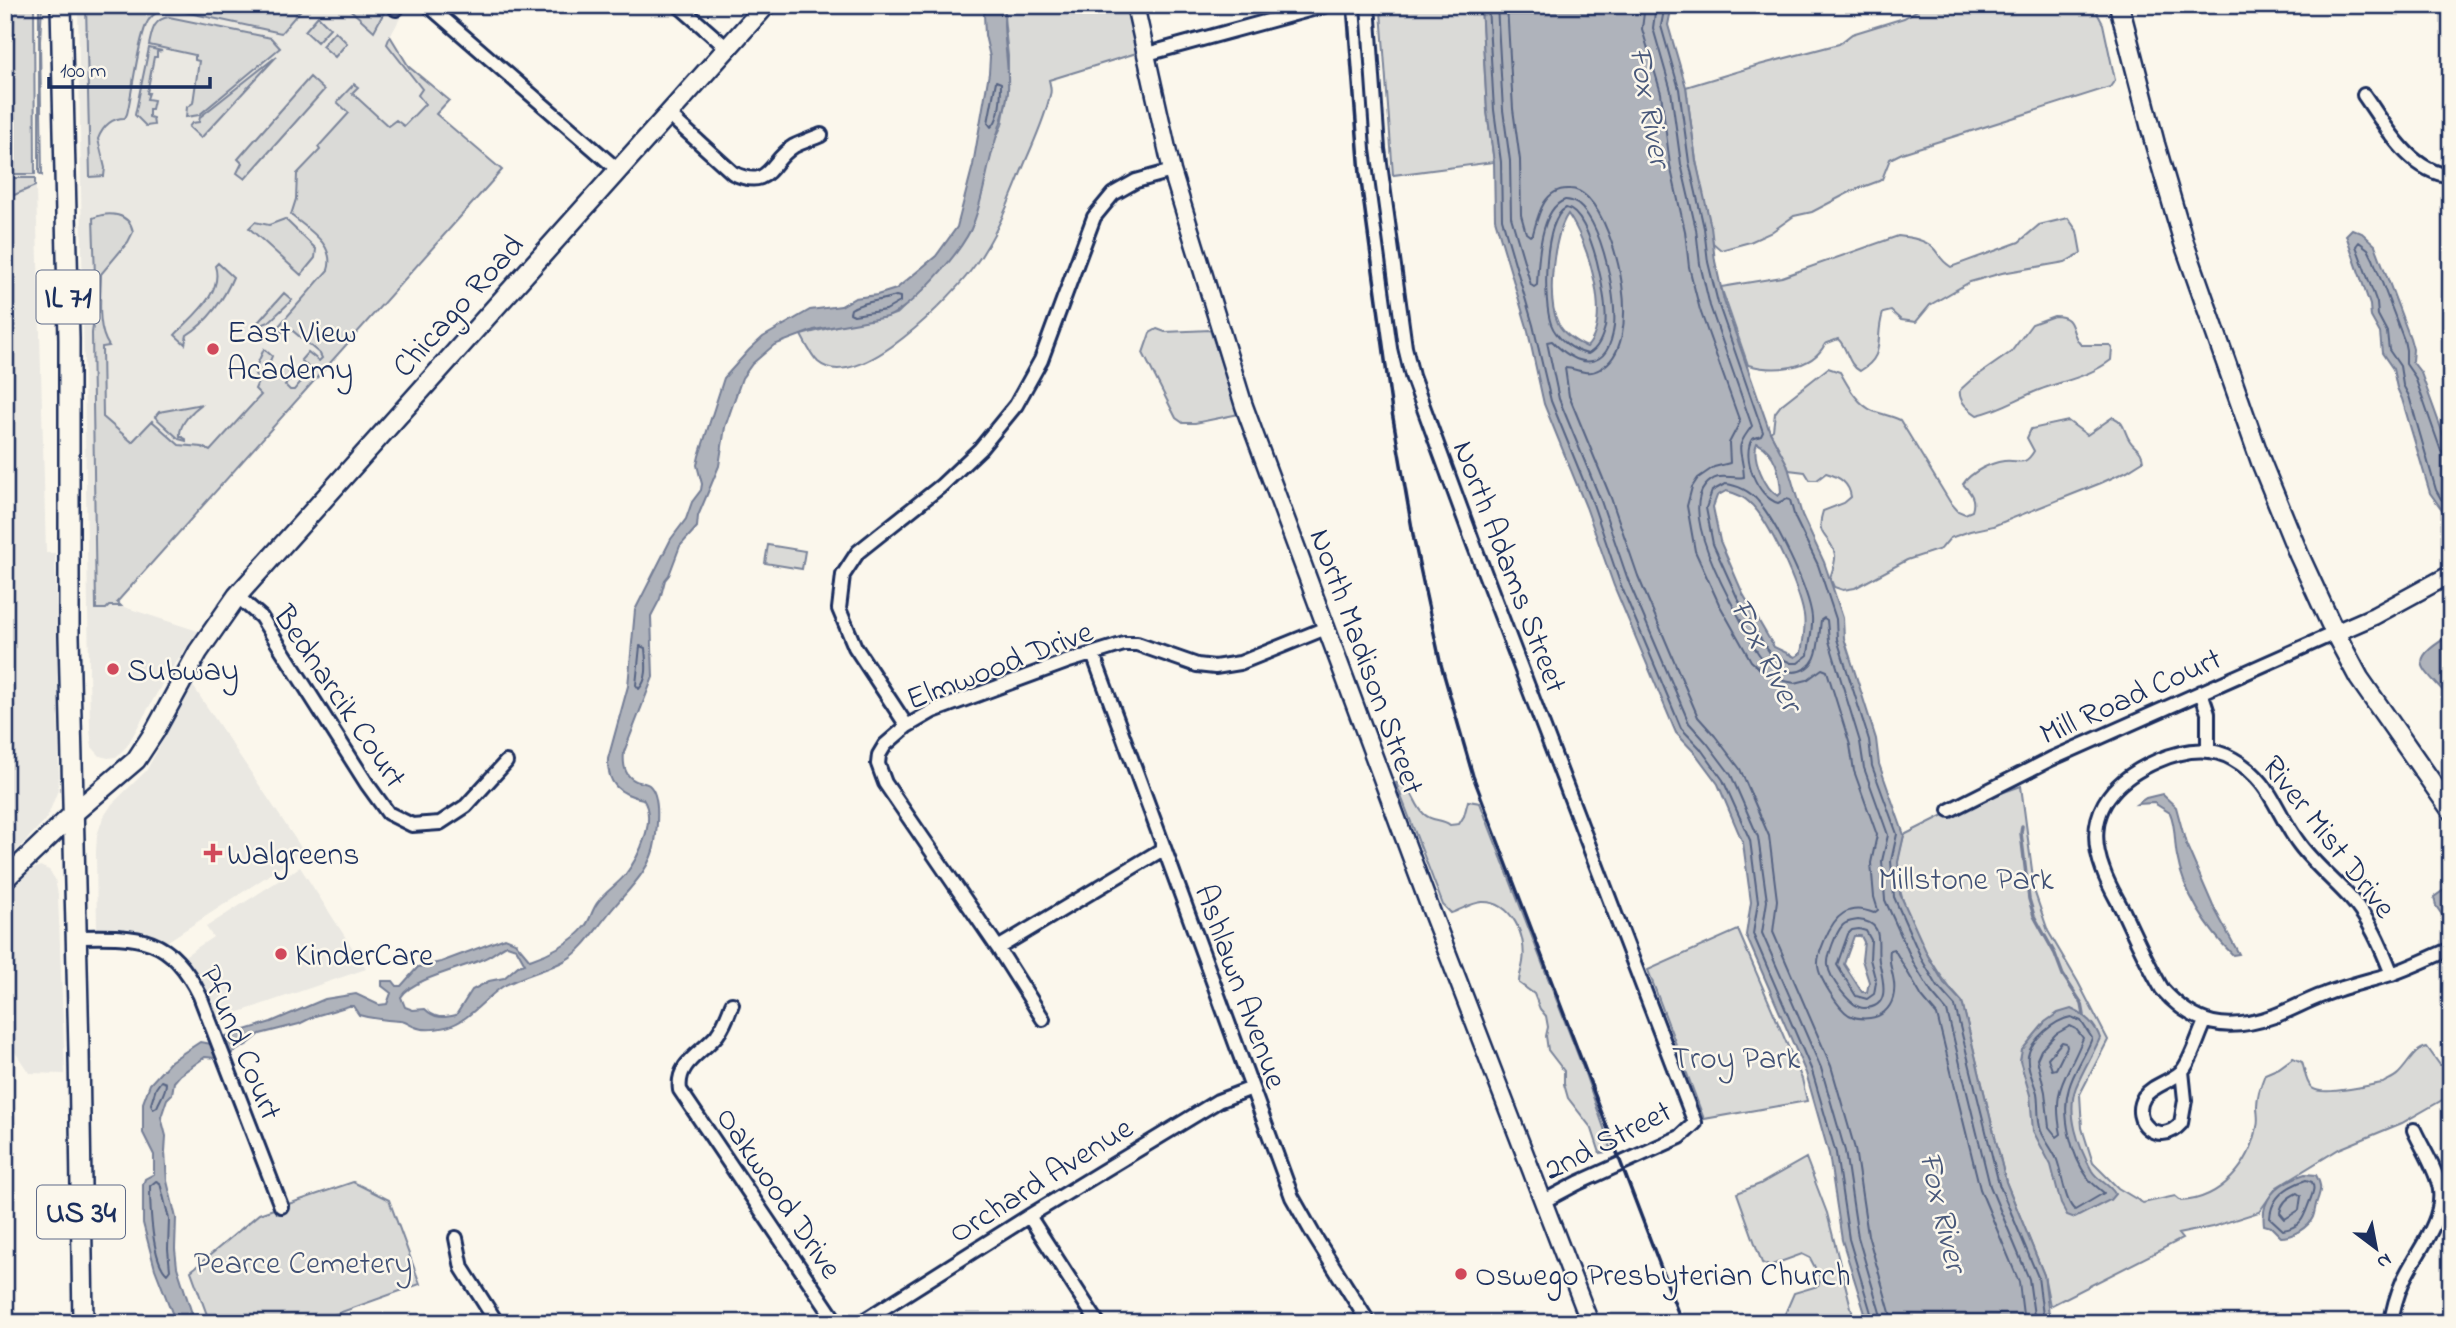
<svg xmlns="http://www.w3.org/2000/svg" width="2456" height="1328" font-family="'Indie Flower',sans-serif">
<rect width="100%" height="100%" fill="#fbf7ec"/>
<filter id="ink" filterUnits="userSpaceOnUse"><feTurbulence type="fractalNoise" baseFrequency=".0143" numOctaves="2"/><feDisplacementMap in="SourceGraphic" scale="14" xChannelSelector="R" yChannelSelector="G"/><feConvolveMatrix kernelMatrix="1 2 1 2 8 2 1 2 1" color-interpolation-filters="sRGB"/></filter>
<g filter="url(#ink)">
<path fill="#eae8e2" d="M5,5h26l15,548h9l2,58 2,166 -1,13 -11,28 -42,45z
M78,5h329l-17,32 19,30 40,33 -13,14 66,56 -388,436 10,1 74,24 -32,46 -39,69 -11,11 -8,1 -8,-2 -8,-9 -2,-18z
M193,686l111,166 -142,93 -65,-10 -1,-83 1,-17 6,-17 9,-14 34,-33z
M40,866l9,4 6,9 3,16 7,179 -36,-1 -24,-36v-145l15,-16z
M300,867l66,102 -156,53 -30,-63 33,-22 -7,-10z"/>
<path fill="#dadad7" stroke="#7a849a" stroke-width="2" d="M5,5h29l1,169h-29l-1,-3z
M39,5h3l-2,36 2,134 -3,-2z
M86,5h219l-24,28 -110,-24c-9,0 -17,3 -23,12 -9,14 -16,73 -21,93l-2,4c-14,0 -22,8 -27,21l7,29 -1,8 -14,1z
M345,5h43l-14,26z
M1006,5h125l12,46 -94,29c1,5 3,10 1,15 -5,24 -17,48 -26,70 -14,34 -27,70 -49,100 -21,30 -117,131 -157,97 -7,-7 -12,-18 -17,-27l59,-15 27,-3 11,-4 43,-43 29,-39 25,-91 7,-15 6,-33v-36l-4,-39z
M1419,5h62l6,106 7,51 -101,13 -12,-164z
M1926,5h167l10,19 12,56 -5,7 -208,66 -12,6 -8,20 -3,2 -27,10 -40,21 -18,4 -24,17 -20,9 -29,8 -8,-7 -17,-82 -10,-74 73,-22 80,-21 13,-10 52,-16z
M318,16l12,12 -13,14 -12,-11z
M169,17l102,21 9,10 -81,67 -13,2 1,-10 6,-4 6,-42 -4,-1v-5l-46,-10c3,-13 4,-26 20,-28z
M335,31l12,12 -12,14 -13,-11z
M390,36l19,31 40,33 -13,14 66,56 -385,432 4,4h-12l-3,3h-10l-4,-276 4,-28 -3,-87c16,-7 37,-5 40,14l-5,10 -27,32c0,22 -5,53 8,72l-7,1 1,70 29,25 20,-21 27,24 23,2 8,4 51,-56 -6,-6 3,-7 -4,-11 10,-22 8,7 -2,5 6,16 10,-10 9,7 -10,11 5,5h4l17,-20 -10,-10 7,-8 11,9 3,-3 -2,-4 -33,-28 -3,-1 -2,7 -5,-4 51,-58c8,-25 -20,-41 -37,-55l5,-16 1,-25 23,-24 -2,-3 31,-34 -12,-11 17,-18 4,3 -6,6 36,33 8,-6 8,6 21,-22 -7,-9 4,-6 -35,-45z
M149,48l13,3 -5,1v5h-3l-7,36h2l-2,6 7,1 -2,9h-3v8l4,1 1,7 -8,1 -11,-11z
M277,56l-76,82 -12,-11 3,-4 7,-1 1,-5z
M310,77l14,13 -79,89 -8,-6 5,-10 -4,-4z
M11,178h24v8l-30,13v-15l7,-4z
M2068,218l9,13 4,22 -16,9 -63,11 -32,9 -40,23 -14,17 -15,-2 -10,-9 -8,2c-9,27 4,42 -23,58 -13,-7 -12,-23 -22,-32l-13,5c-13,26 -51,28 -77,21l-27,-78 61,-10 116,-41c10,1 25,3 33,10 9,7 6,12 20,21l68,-25 20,-17z
M285,219l31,30 -1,9 -14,17 -52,-47 6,-6 14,3z
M218,263l15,14c-9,22 -25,45 -46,58l-2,9 -10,-9c16,-18 49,-42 40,-69z
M284,293l8,7 -23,22 -16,6z
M2054,316c24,0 14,16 27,29h29l2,3 -1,12c-22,17 -46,20 -72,30 -21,8 -39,20 -62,25 -9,-6 -19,-14 -17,-25l11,-10 40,-28 21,-28z
M1157,329l8,3 45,-2 29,84 -44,9h-12l-7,-5 -33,-65 7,-20z
M1828,368l12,4c8,14 17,32 33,39 9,3 18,5 27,9l50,82 8,9 7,3 7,-3c4,-12 -1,-18 -9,-27 8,-12 27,-21 41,-23 15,-2 20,7 30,-10l-7,-13 4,-9 37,-8 19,14 26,-18c13,6 10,14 17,24 5,8 12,8 13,20l-16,10 -26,12 -108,43 -23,5 -20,7 -9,11 -34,11 -52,28 -12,2 -9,-3 -4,-9c2,-7 6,-16 5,-23 -3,-19 -21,-17 -12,-44l21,-8 7,-6c-2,-14 -11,-20 -25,-24l-9,7h-7l-5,-8 -16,-2 -19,-38 3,-2 2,-17 6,-8z
M202,404c-10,7 -23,20 -22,32l6,3v2l-7,-2 -24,-22 4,-5z
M768,545l37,6 -3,18 -37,-6z
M1401,782c12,7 13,22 23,32 8,8 18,4 26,11l9,-1 5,-8 4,-15 12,2 103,265 29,83 -12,2 -8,-24 -24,-31 -4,-14v-13l-16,-21 -2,-14 2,-9 -2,-11 -6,-7 -6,-15 -15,-11c0,-8 3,-13 4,-21 4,-26 -11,-61 -41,-60 -11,1 -21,8 -31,11l-8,-8 -47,-122z
M2021,786l14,107 13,38 30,51 30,58 -28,54 2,34 11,35 25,25 25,15 32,-7 6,5c40,-2 69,-36 76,-74 2,-7 0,-14 0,-21 0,-11 4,-22 8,-32l14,-6 14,-10 9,4c3,8 3,20 10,26 11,9 56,-3 71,-5 5,-3 11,-5 15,-9 10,-9 16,-25 29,-27l13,18h11v30l-49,28 -63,26 -62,38 -18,25 -47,15 -34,7 4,5 -132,67 -6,-31 -38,-93 -44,-180c-28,-30 -69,-98 -64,-141 1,-8 4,-18 6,-26l52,-26z
M1738,930l64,149 5,22 -103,18 -56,-149z
M1806,1158l21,55 28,110h-74l13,-30 24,-7 3,-7 -11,-21 -8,-4 -33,12 -7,-3 -25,-70 23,-9z
M353,1182l36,18 31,84 -109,39h-101l-19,-52 68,-57z"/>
<path fill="#afb3bb" stroke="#747e96" stroke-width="2" fill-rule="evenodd" d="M989,5h17c-6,21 4,60 2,85 -2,19 -8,34 -13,52 -9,28 -12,60 -24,87 -12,25 -58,78 -84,88l-73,13 -40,15 -22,19 -10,14 -17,49 -6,39 -21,50 -1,11 -17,19 -11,29 -4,5 -5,19 -9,17 2,61 -29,75c-1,10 0,23 10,28 4,3 11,2 15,5 12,10 8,43 6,57 -4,30 -32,52 -49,75 -12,15 -23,33 -40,43 -20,11 -44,15 -64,27 -18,12 -34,35 -56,40 -9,2 -22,4 -31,0 -6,-2 -9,-6 -15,-6 -14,-1 -27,-2 -41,-6l-6,-9h-4l-34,10 -16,8 -39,10 -12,10 -16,9 -5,6 -22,-2 -25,18 -6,7 -2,12 -5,5 -6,18 5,19 -1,16 2,29 9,37 -1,31 2,18 18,56h-19l-21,-54 -12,-46v-38l2,-6 9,-5v-19l-11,-22v-30l7,-19 21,-23 29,-19 11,2 12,-7 48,-15 54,-23 31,-5 23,11 8,-1 4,-11 -9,-7v-5h11l4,5h4l17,-19 23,-5 64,-24 10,4 15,18c18,-6 43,-18 55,-34 6,-7 7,-17 13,-24 7,-10 19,-17 27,-27 14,-18 32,-55 18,-76 -24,-5 -36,-15 -35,-40l20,-73 7,-76 36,-71 15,-20 6,-17 9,-12 1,-6 -5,-19 2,-9 25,-78 25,-28 14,-13 47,-27 31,-4 14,-8 22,-3 19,-6 40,-33 21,-29 16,-62 16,-92 1,-16 -5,-22 -1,-21zM507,945l9,3 9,16 -7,2 -14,12 -15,3 -17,9 -16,25c-13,3 -21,4 -31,-6l-12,1 -8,-3 -4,-10c10,-18 62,-29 82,-38 9,-3 15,-10 24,-14z
M1481,5h191l-4,20 18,62 10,74 15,66 4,34 9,40 46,131 17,32 15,51 22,47 19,56 1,20 32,101 3,25 25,71 -6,27 2,32 28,62 16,27 18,19 44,180 38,93 6,48h-182l-26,-83 -13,-86 -23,-81 -60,-138 5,-33 -8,-59 -25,-59 -23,-31 -19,-20 -62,-147 -28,-79 -42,-103 -17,-77 -32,-108 -1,-57 -7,-51zM1568,214c20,28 44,105 19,133 -11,-5 -23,-12 -29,-24 -12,-24 -5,-88 10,-109zM1757,443c19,9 23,30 24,50l-3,3c-13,-7 -27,-39 -21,-53zM1726,491c9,2 17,5 24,12 20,18 49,85 54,112 2,12 -1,27 -3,38l-6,4 -21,-10 -31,-53 -23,-53 -7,-34 4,-11zM1854,936h7l3,6 -2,18 7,22 -2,10h-5l-18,-28z
M2352,229l10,4 13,12 35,93 3,11 -1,12 9,12 30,83v58l-8,-3 -13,-18 -28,-94 -5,-11 -4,-19 -11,-16 -2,-20 -9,-16 -1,-12 -24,-70z
M2451,635v65c-26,-32 -49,-38 0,-65z
M2162,794l14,13 10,37 27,62 26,48 -6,1c-25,-25 -50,-63 -56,-99 -3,-14 -1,-30 -7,-43l-16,-10 -17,1 9,-6z
M2451,885v29l-8,2 -7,-10 -2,-9z
M2071,1009c14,6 24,14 29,29 -7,16 -17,32 -24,49 -10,26 3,61 16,84 6,10 18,13 23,23l-5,6 -35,18 -8,-3 -6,-11 -10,-39 -18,-34 -3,-36 -10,-34 2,-11 23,-28 13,-9z
M2305,1174l11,1c6,11 5,15 1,26 -2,5 -2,11 -4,16 -5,11 -21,20 -32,20l-10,-10 -7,-2c-4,-28 16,-43 41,-51z"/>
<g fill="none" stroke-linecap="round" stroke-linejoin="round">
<path stroke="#566483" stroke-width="2" d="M1488,5l6,105 7,52 1,57 31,106 18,76 42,103 27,79 61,145 19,20 23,32 27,60 8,62 -5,32 59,137 24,82 13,86 25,84
M1497,5l6,105 7,51 1,56 20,68 3,2 3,-2c1,-23 3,-77 28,-85 35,-1 52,99 49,126 -6,47 -36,42 -62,15l-5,1 12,57 42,102 27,79 61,143 18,20 24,32 27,62 9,64 -5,32 59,135 24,83 13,86 25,86
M1507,5l6,104 7,51 1,55 5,18 4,3 3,-2c5,-19 11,-47 37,-45 7,0 13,4 18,9 29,30 58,146 12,171 -13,8 -23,-1 -35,-1l4,28 42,102 27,78 60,141 17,19 25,33 29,67 8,64 -4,32 58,134 24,83 13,86 25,88
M1645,5l-3,24 19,64 9,72 15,66 4,36 11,43 40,112 -11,21 1,20 -16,4 -16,11 -6,9 -5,19 8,45 24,53 32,57 9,8 24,12 11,2 12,-3 15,-11 5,2 23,74 4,26 23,64 -6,28 3,34 4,13 -4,3c-26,-10 -39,2 -49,26 -3,8 -8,17 -7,26 0,12 21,44 31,50 6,3 14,4 21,3 11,-1 20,-9 23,-20 5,-19 -6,-31 -3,-48l4,-1 28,48 15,18 43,174 39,93 5,41
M1656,5l-3,23 18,63 10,73 15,65 4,35 10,42 42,120c-20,26 -9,22 -8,51 -14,3 -26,-7 -39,9 -23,27 19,104 34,131 7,13 13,31 24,42 7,6 21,11 30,13 28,-2 25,-30 28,-52l3,-2 3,2 2,21 31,101 4,26 24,67 -6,26 3,39 29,64 17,28 16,19 43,175 39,93 6,44
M1665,5l-4,21 18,63 10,73 15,66 4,34 10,41 45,129 -2,4 -9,3c-11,18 5,58 26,64l8,-4 4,1 5,18 23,47 18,54 1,20 32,101 3,26 25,68 -6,27 3,36 28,63 16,27 17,19 44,178 39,93 6,46
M996,81l5,2c0,12 -1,37 -10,44l-3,-4z
M1566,208c26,4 43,97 39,119 -3,11 -7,22 -17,27 -15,-3 -32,-16 -37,-30 -8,-23 -8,-104 15,-116z
M896,296l4,1v5l-14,8 -32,5 -4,-2 1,-4c12,-8 31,-8 45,-13z
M2451,456l-6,-1 -4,-4 -26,-74 -9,-13v-14l-2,-10 -31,-81 -5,-10 -9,-7 -3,4 21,57 1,12 9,17 2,18 11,16 3,19 6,11 27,94 5,9 10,8
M1725,484c12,1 25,7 33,17 18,21 51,88 54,116 1,12 -3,26 -4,38l-10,8h-7l-21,-10 -12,-18 -21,-38 -24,-53 -7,-36 6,-17z
M640,646l5,2c1,14 4,30 -6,41l-3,-4z
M1858,920c28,2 18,24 21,41 3,16 14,47 -15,47 -13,0 -35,-30 -36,-43 -1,-9 8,-33 15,-40 4,-4 9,-4 15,-5z
M1859,929l7,2 5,9 -1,19 6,23 -2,12 -7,5 -11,-3 -19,-31 11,-31 4,-4z
M2071,1017l10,4 11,17c-6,17 -18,32 -23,50 -8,27 2,67 19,90 4,6 11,10 16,15l-29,17c-10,-7 -13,-37 -18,-50 -4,-10 -12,-19 -16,-29 -4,-11 -2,-26 -4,-38 -3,-11 -11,-26 -9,-37 3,-17 27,-36 43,-39z
M2070,1026l6,3 7,9c-16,42 -32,47 -22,96l-4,3 -8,-10 -4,-35 -8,-33 4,-9 15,-16z
M2062,1042l4,1 1,4 -11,22 -4,1 -4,-12z
M161,1081l5,2c0,9 -6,16 -9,24l-4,2 -2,-5 5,-16z
M2306,1180l6,2c3,7 1,9 -1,16 -7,16 -7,29 -28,32l-13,-12c1,-21 17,-32 36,-38z
M156,1181l4,2 9,36 -1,30 2,21 -3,4c-15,-13 -17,-67 -17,-88z
M2297,1193l4,3 -2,14 -14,9 -5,-6c1,-9 8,-16 17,-20z"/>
<path stroke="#747e96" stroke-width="3.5" d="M2022,826l-1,7 8,66 5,17 21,38 8,21 19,29 2,11"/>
<defs>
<path id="minor" d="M428,5l190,165
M678,5l49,43
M1368,5l10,144 27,198 7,29 62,169 221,578 -15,14 -102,46 -34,18
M396,9l3,-4
M1147,54l180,-49
M2364,95c22,31 44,76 87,81
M668,114l65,59c38,18 36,-12 61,-27 8,-4 18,-7 27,-11
M237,596l24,21 106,167 21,29 24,12 28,-2 26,-17 40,-44
M1093,654l199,543 21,37 56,89
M2201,692l7,21v36
M907,726l-52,-79 -16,-38 4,-34 15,-23 83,-66 39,-37 36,-44 25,-45 53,-143 19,-23 23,-13 36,-10
M1950,810l101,-51 284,-126
M76,937c62,-1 94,-3 124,59l81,210
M998,948l165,-99
M2392,974c-11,-27 -21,-53 -41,-75 -16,-18 -36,-34 -51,-54 -25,-33 -28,-64 -67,-86 -24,-14 -51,-9 -76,2 -48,21 -74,56 -54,109 5,15 14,29 21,43 12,26 24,52 38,76 33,37 65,44 112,27 17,-6 32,-15 49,-21 22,-9 45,-14 68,-21 21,-7 40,-17 60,-25
M732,1004c-4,11 -8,22 -15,31 -15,18 -41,28 -37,55l157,233
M1043,1019l-45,-71 -113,-165 -7,-19 1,-9 6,-10 22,-19 26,-15 133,-49 58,-18h13l60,21 18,2 25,-4 86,-35
M2182,1071l3,29 -4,23c-22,25 -52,-2 -37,-26 9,-12 26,-15 37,-25 9,-8 18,-38 24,-50
M1029,1216l69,107
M456,1238l6,30 35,55
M860,1323l169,-107 189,-115 34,-13
M2391,1323c2,-15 6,-28 12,-42 12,-27 41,-59 37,-91 -2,-18 -19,-44 -26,-60"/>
<path id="tertiary" d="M1135,5l37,166 72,235 185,499 161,418
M2335,633l39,-17 77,-42"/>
<path id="secondary" d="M2119,5l36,139 29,99 77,219 38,93 36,78 24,45 92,132
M5,879l69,-66 62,-53 19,-29 43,-79 39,-56 529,-591"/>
<path id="primary" d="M61,5l8,334v297l10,415 4,272"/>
</defs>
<use href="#minor" stroke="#1b2f5e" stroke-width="18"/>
<use href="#tertiary" stroke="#1b2f5e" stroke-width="21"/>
<use href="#secondary" stroke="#1b2f5e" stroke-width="23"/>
<use href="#primary" stroke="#1b2f5e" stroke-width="24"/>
<use href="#minor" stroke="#fbf7ec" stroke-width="12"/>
<use href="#tertiary" stroke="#fbf7ec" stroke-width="16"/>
<use href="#secondary" stroke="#fbf7ec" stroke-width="18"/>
<use href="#primary" stroke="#fbf7ec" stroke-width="19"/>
<path stroke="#1b2f5e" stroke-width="3.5" d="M1347,5l13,169 32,238 22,128 26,121 33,115 209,547"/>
</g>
</g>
<g fill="#d1495b" stroke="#fbf7ec" stroke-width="2.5">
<circle cx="213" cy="349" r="7"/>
<circle cx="113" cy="669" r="7"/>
<path d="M209.5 842.5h7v7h7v7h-7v7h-7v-7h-7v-7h7z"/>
<circle cx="281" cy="954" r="7"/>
<circle cx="1461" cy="1274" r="7"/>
</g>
<g text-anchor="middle" stroke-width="5" stroke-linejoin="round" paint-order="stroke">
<g fill="#fbf7ec" stroke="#5e6b89" stroke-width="2">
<rect x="36.5" y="270.5" width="63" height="53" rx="5"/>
<rect x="37" y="1185.5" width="88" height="53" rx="5"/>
</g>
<g font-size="30" font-weight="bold" fill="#1b2f5e">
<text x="68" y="307">IL 71</text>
<text x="81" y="1222">US 34</text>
</g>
<g font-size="32" fill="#1b2f5e" stroke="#fbf7ec">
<text transform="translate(457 305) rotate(-48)" y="11">Chicago Road</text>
<text transform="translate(1511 566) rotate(69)" y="11">North Adams Street</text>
<text transform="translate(1368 661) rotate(70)" y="11">North Madison Street</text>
<text transform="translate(999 664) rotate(-21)" y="11">Elmwood Drive</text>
<text transform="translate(2130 695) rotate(-24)" y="11">Mill Road Court</text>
<text transform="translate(341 696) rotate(56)" y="11">Bednarcik Court</text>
<text transform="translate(2330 836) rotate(52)" y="11">River Mist Drive</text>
<text transform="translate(1242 986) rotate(70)" y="11">Ashlawn Avenue</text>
<text transform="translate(242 1042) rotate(67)" y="11">Pfund Court</text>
<text transform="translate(1607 1139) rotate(-27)" y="11">2nd Street</text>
<text transform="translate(1040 1179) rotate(-32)" y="11">Orchard Avenue</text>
<text transform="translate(780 1192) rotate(56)" y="11">Oakwood Drive</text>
</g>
<g font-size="32" fill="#1b2f5e" stroke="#fbf7ec" text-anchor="start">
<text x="227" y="342">East View<tspan x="227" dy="37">Academy</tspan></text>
<text x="127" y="680">Subway</text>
<text x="227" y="864">Walgreens</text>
<text x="295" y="965">KinderCare</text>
<text x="1475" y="1285">Oswego Presbyterian Church</text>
</g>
<g font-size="32" fill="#415176" stroke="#fbf7ec">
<text x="1966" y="889">Millstone Park</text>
<text x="1736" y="1068">Troy Park</text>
<text x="303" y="1273">Pearce Cemetery</text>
</g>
<g font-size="33" font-style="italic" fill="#47577a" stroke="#fbf7ec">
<text transform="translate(1652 106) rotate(80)" y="12">Fox River</text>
<text transform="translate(1768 654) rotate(63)" y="12">Fox River</text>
<text transform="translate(1945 1211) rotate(77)" y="12">Fox River</text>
</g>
</g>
<rect width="2456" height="1328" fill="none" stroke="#fbf7ec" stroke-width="28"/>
<rect x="14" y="14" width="2428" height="1300" fill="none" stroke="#1b2f5e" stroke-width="2.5" filter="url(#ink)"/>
<g transform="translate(2376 1248) rotate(148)" stroke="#fbf7ec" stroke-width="5" paint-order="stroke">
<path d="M0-5L12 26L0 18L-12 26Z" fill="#1b2f5e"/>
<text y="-10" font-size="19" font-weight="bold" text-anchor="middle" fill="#1b2f5e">N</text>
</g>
<path d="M49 77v10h161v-10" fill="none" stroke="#1b2f5e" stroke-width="3.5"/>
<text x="60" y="77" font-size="21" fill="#1b2f5e" stroke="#fbf7ec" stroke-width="5" paint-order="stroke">100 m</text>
</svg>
